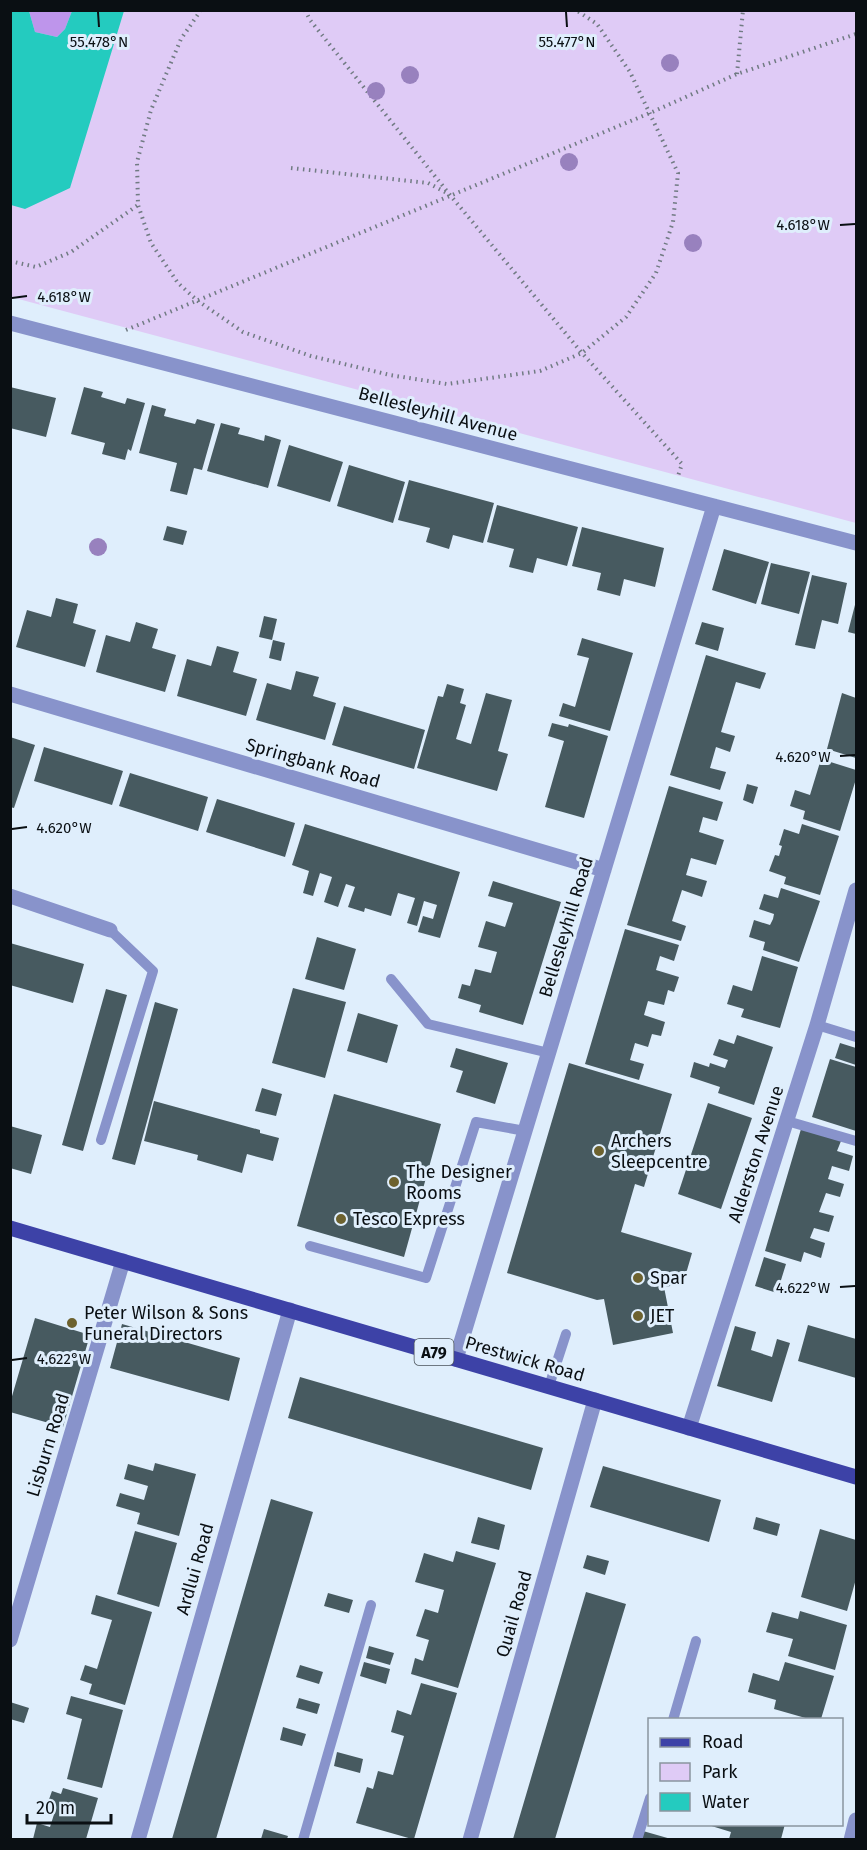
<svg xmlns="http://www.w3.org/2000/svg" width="867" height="1850" font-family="'Fira Sans',sans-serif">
<rect width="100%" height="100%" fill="#dfeefc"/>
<path fill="#dfcbf6" d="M10,11h846v512l-845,-226z"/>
<path fill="#be95eb" d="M29,11h43l-7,18 -8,8 -22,-5z"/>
<path fill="#24cbbf" d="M10,11h19l6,21 22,5 8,-8 7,-18h52l-54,177 -45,21 -14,-4z"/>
<path fill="#475a60" d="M10,387l46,11 -10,39 -36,-9z
M84,387l19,5 -2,5 24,7 2,-6 18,5 -14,48 -3,-2 -3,11 -23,-6 3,-11 -34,-9z
M152,405l14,4 -2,7 31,8 2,-5 18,5 -13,46 -8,-2 -7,27 -17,-4 7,-28 -38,-10z
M221,423l19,5 -2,6 12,3 14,4 1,-6 16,5 -13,48 -61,-17z
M289,445l54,17 -13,40 -53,-16z
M349,465l56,17 -12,41 -56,-17z
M409,480l85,23 -11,40 -30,-8 -4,14 -23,-7 4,-14 -32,-8z
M497,505l81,22 -11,39 -30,-8 -4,15 -24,-6 5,-18 -27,-7z
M167,526l20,5 -4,14 -20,-5z
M582,527l82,21 -9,39 -31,-8 -4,17 -23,-6 4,-17 -29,-7z
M724,549l45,13 -13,42 -44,-14z
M771,563l39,9 -11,42 -38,-10z
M812,575l35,8 -9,41 -16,-4 -7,29 -20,-4z
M56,598l22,6 -5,19 23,7 -11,37 -69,-20 11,-37 24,7z
M856,601v33l-8,-2z
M264,616l13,3 -5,21 -13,-3z
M136,622l22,7 -6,19 24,7 -11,37 -69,-20 10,-37 24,7z
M702,622l22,6 -6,23 -23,-7z
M582,638l51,15 -23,78 -51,-15 4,-13 12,4 14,-49 -12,-3z
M273,640l12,3 -4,18 -12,-3z
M217,646l22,6 -6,20 24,7 -11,37 -69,-20 10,-37 24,7z
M706,655l60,18 -6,16 -24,-7 -15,50 14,4 -5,16 -14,-5 -6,21 16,4 -6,18 -50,-15z
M296,671l23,6 -6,19 23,7 -11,37 -69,-20 11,-37 24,7z
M447,684l17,5 -4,14 6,2 -10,34 15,5 15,-51 26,7 -14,51 10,3 -11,37 -80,-23 21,-72 5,1z
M842,693l14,5v60l-29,-9z
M344,706l81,24 -11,39 -82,-24z
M552,723l16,4 1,-3 39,12 -24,82 -39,-11 19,-66 -16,-5z
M10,737l25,8 -21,63 -4,-1z
M44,747l79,24 -11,34 -78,-24z
M821,759l35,11v9l-16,52 -37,-12 2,-8 -15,-5 5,-16 15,5z
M130,773l78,24 -10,34 -79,-25z
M747,784l11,3 -5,17 -10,-4z
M669,786l54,16 -6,19 -14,-4 -4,15 25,8 -8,25 -25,-7 -5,17 21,6 -5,16 -20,-7 -10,31 14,5 -5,15 -54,-16z
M217,799l78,24 -10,34 -79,-25z
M305,824l155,48 -20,66 -22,-6 5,-16 10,3 4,-14 -13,-4 -7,25 -10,-3 8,-25 -17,-5 -7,23 -26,-8 -1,4 -16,-5 7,-20 -9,-3 -8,23 -14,-5 8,-25 -12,-4 -7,23 -10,-3 6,-22 -17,-6z
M802,824l37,12 -19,59 -36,-11 2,-7 -17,-6 6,-16 4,1 3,-10 -3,-1 5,-16 15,5z
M493,881l68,21 -38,123 -44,-13 2,-7 -23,-7 4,-14 8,2 5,-17 16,4 6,-21 -19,-5 8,-26 19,6 8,-24 -25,-7z
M781,888l39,13 -21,61 -36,-12 2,-8 -16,-5 5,-17 16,5 3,-6 1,-5 -15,-5 5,-15 14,4z
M625,929l54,16 -5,16 -14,-5 -4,14 23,7 -5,15 -6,-2 -4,15 -16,-4 -4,14 21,7 -4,14 -9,-2 -4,13 -13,-4 -5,17 14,4 -5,16 -54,-16z
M317,937l39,12 -12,41 -39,-11z
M10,943l74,21 -11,39 -63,-18z
M762,956l36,11 -18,61 -39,-11 3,-8 -17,-5 6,-19 19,6z
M293,988l53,14 -21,76 -53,-15z
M106,989l21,6 -44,156 -21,-6z
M155,1002l23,7 -43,156 -23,-6z
M358,1013l40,12 -11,38 -40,-12z
M737,1035l36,12 -19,58 -36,-12 2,-6 -30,-10 4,-15 15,5 1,-4 15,5 3,-8 -15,-5 6,-16 15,5z
M840,1043l16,5v17l-21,-7z
M456,1048l52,15 -13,41 -39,-12 7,-21 -13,-4z
M830,1059l26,8v64l-44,-14z
M569,1063l103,31 -28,93 -9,-3 -14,48 71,21 -9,31 -19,3 9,46 -60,12 -9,-46 -7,1 -90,-27z
M262,1088l20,6 -6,22 -21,-5z
M334,1094l107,30 -37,133 -107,-31z
M154,1101l106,29v3l19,5 -6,23 -26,-7 -5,19 -45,-13 1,-5 -54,-14z
M708,1103l44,15 -31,91 -43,-15z
M10,1126l32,9 -11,39 -21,-6z
M801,1129l40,12 -4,10 16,5 -4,15 -17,-5 -4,13 16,5 -4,13 -14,-4 -7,19 15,4 -5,16 -15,-4 -4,10 15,5 -4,15 -17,-6 -3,10 -36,-11z
M764,1257l22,7 -9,29 -22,-7z
M35,1318l55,17 -27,92 -53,-15v-9z
M122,1324l118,34 -11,43 -119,-33z
M808,1325l48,14v39l-58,-17z
M735,1326l21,6 -5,18 21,7 5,-18 13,4 -18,59 -55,-16z
M300,1377l243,71 -12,42 -243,-72z
M155,1463l41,11 -17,62 -42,-12 3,-11 -24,-7 4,-13 24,7 4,-14 -24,-7 4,-15 25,7z
M603,1466l118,34 -12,42 -119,-35z
M271,1499l42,13 -97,327h-44z
M478,1517l27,8 -6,25 -28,-7z
M756,1517l24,7 -3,12 -24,-7z
M820,1529l36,11v39l-9,32 -46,-14z
M135,1531l42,12 -18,64 -42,-13z
M456,1551l40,12 -38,125 -47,-14 4,-16 8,3 6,-21 -13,-4 9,-27 13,4 6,-23 -29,-8 9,-29 29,9z
M587,1555l22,6 -4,14 -22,-7z
M586,1592l40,12 -71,235h-42z
M328,1593l25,7 -4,13 -25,-7z
M96,1595l56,17 -27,93 -36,-11 3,-10 -12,-4 5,-15 12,4 15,-49 -21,-6z
M800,1611l47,14 -12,45 -47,-14 5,-17 -27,-7 6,-20 26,7z
M369,1646l25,7 -4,12 -24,-7z
M364,1662l26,7 -4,15 -26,-8z
M785,1662l49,14 -13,43h-12l-35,-10 2,-9 -28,-8 5,-19 26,8z
M300,1665l23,7 -4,12 -23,-7z
M421,1683l36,10 -43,146h-2l-56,-16 11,-36 6,2 5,-18 15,4 11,-39 -13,-4 6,-22 14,5z
M71,1696l52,14 -21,78 -35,-9 15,-60 -16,-5z
M299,1698l21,6 -3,10 -21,-6z
M10,1702l19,6 -5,15 -14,-4z
M283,1727l23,7 -4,12 -22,-6z
M337,1752l26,7 -3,14 -26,-7z
M63,1788l35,10 -12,41h-53l4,-16 13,4 6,-19 -9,-3 5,-14 9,3z
M705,1824h80l-4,15h-52l2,-7z
M264,1829l24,7 -1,3h-26z
M643,1831l28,8h-30z"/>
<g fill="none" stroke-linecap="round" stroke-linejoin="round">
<path stroke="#717b83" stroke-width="4" stroke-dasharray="1.5 4.5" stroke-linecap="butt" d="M201,10l-20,29 -30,71 -14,52 1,43 13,38 27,40 20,18 45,31 68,24 79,19 57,9 93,-13 42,-18 44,-36 30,-44 17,-51 5,-49 -48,-101 -33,-48 -21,-14
M305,10l5,10 140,175 132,158 100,111 -4,12
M737,74l6,-64
M291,168l137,15 19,10
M10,261l26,6 35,-15 67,-47
M126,330l524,-217 87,-39 119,-40"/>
<path stroke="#8893cb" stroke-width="10" d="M391,979l37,45 121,29
M817,1025l39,12
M787,1121l69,20
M101,1140l52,-169 -43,-41
M310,1246l116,32 50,-156 49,9
M549,1386l17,-52
M673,1720l23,-79
M303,1840l68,-235
M637,1840l13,-42"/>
<path stroke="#8893cb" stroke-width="15" d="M10,323l846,220
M10,694l594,176
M10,896l100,34
M456,1359l258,-853
M689,1428l128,-403 39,-135
M10,1640l113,-379
M138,1840l152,-530
M470,1840l125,-440
M851,1840l5,-20"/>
<path stroke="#3d42a7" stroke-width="15" d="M10,1228l846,249"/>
</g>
<g fill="#9881be">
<circle cx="670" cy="63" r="9"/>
<circle cx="410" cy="75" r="9"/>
<circle cx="376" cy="91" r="9"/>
<circle cx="569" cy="162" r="9"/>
<circle cx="693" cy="243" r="9"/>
<circle cx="98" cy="547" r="9"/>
</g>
<path fill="none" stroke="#0a0f13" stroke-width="2" d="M98,12l1,15M566,12l1,15M840,225l15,-1M12,298l15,-2M840,756l15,-1M12,829l15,-2M840,1287l15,-1M12,1360l15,-2"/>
<g fill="#6d622f" stroke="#dfeefc" stroke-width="2">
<circle cx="599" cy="1151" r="6"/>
<circle cx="394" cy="1182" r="6"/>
<circle cx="341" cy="1219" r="6"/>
<circle cx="638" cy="1278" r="6"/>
<circle cx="638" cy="1316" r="6"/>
<circle cx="72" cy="1323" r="6"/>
</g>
<g text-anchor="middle" stroke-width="6" stroke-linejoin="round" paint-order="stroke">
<rect fill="#dfeefc" stroke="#4a5259" stroke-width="1.5" x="414.5" y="1339" width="39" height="26" rx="4.5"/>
<g font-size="16" font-weight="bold" fill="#0a0f13">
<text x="434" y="1358">A79</text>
</g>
<g font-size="18" fill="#0a0f13" stroke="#dfeefc">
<text transform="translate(438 414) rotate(15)" y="6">Bellesleyhill Avenue</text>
<text transform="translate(313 763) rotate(16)" y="6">Springbank Road</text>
<text transform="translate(566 927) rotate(-73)" y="6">Bellesleyhill Road</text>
<text transform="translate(756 1154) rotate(-72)" y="6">Alderston Avenue</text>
<text transform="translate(525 1359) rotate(16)" y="6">Prestwick Road</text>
<text transform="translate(48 1445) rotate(-73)" y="6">Lisburn Road</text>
<text transform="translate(195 1569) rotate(-74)" y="6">Ardlui Road</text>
<text transform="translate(514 1614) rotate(-74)" y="6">Quail Road</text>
</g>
<g font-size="18" fill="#0a0f13" stroke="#dfeefc" text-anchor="start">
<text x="611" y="1147">Archers<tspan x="611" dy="21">Sleepcentre</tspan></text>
<text x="406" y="1178">The Designer<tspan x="406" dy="21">Rooms</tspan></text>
<text x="353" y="1225">Tesco Express</text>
<text x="650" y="1284">Spar</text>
<text x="84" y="1319">Peter Wilson &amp; Sons<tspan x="84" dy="21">Funeral Directors</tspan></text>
<text x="650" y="1322">JET</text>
</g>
</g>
<g font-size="15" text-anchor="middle" fill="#0a0f13" stroke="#dfeefc" stroke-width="6" stroke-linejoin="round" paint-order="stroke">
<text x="99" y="47">55.478°N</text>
<text x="567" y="47">55.477°N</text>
<text x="803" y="230">4.618°W</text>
<text x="64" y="302">4.618°W</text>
<text x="803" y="762">4.620°W</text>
<text x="64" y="833">4.620°W</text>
<text x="803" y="1293">4.622°W</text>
<text x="64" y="1364">4.622°W</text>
</g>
<rect width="867" height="1850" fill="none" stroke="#0a0f13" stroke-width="24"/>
<rect x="648" y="1718" width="195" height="108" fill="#dfeefc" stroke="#8a959f" stroke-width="1.5"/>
<rect x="660" y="1738" width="30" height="9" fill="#3d42a7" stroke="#8a959f" stroke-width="1.5"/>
<text x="702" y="1748" font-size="18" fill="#0a0f13">Road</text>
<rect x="660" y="1763" width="30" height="18" fill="#dfcbf6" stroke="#8a959f" stroke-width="1.5"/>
<text x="702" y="1778" font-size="18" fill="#0a0f13">Park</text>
<rect x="660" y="1793" width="30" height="18" fill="#24cbbf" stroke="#8a959f" stroke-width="1.5"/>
<text x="702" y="1808" font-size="18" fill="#0a0f13">Water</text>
<path d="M27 1814v9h84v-9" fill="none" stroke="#0a0f13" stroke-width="3"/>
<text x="36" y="1814" font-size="18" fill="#0a0f13" stroke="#dfeefc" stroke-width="4.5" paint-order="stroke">20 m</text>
</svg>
